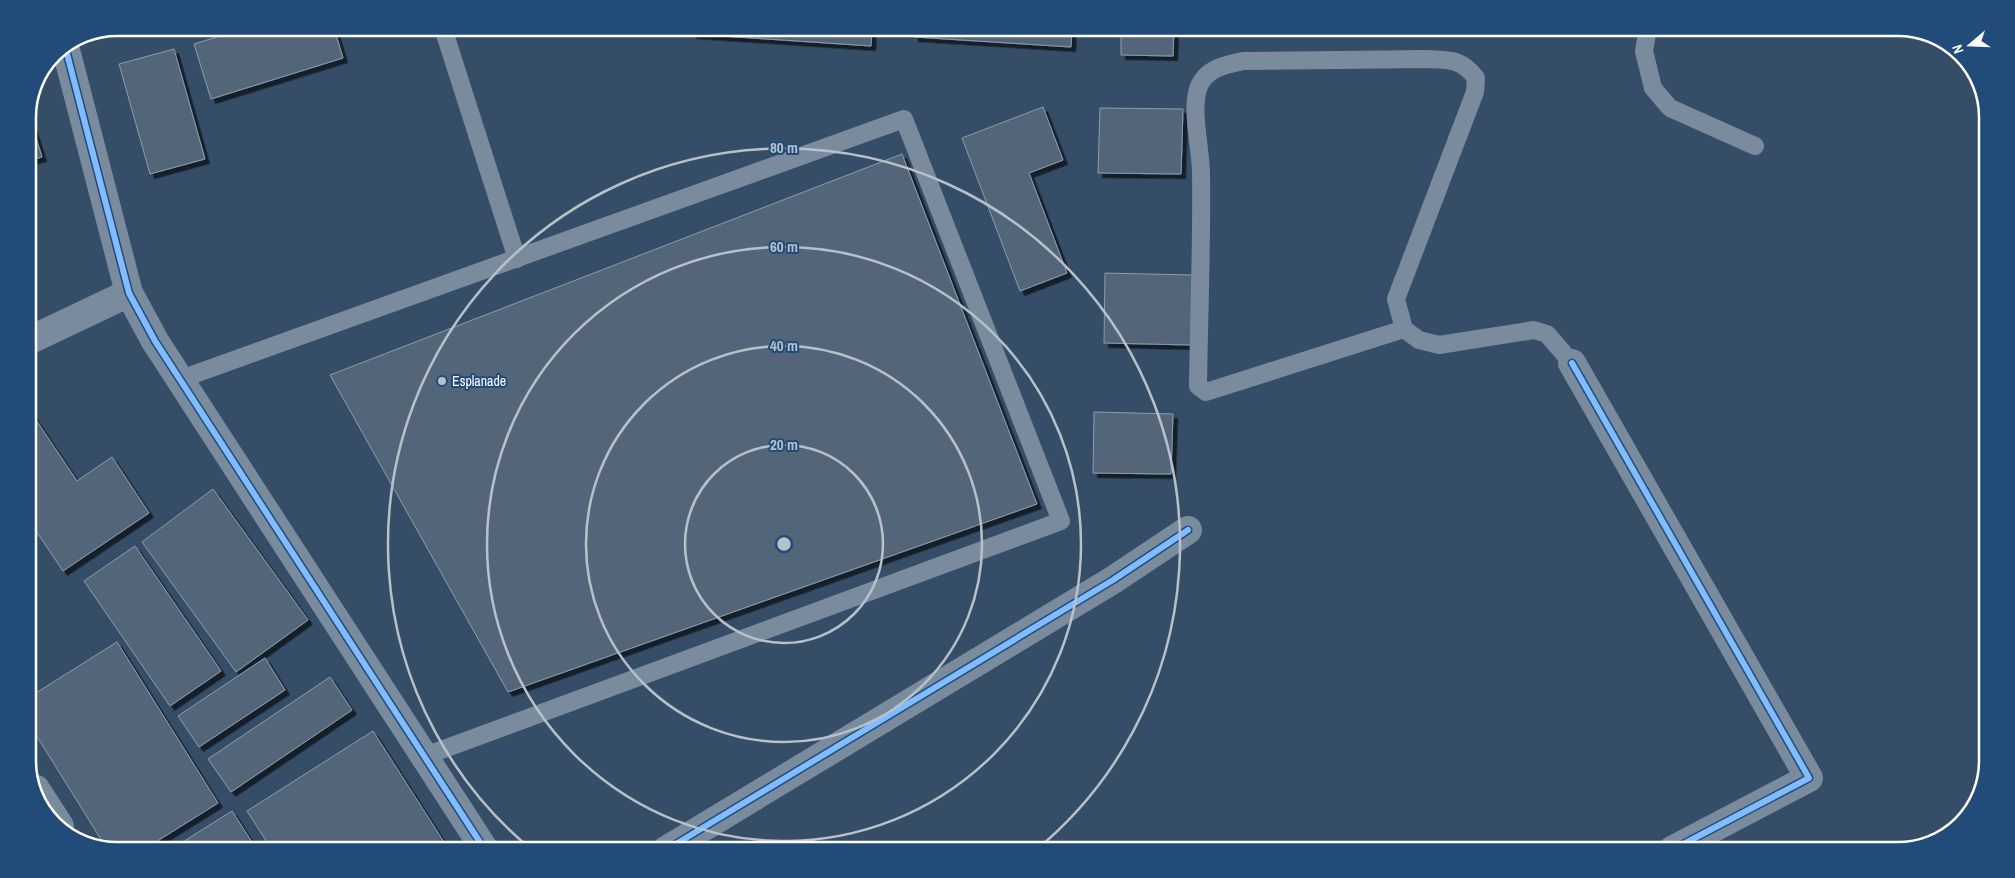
<svg xmlns="http://www.w3.org/2000/svg" width="2015" height="878" font-family="'Archivo Narrow',sans-serif">
<defs>
<filter id="shadow"><feDropShadow dx="4.5" dy="4.5" stdDeviation="0" flood-color="#0009"/></filter>
</defs>
<rect width="100%" height="100%" fill="#354d66"/>
<path fill="#536679" stroke="#8d9cac" filter="url(#shadow)" d="M246,28h88l9,30 -132,41 -17,-55z
M693,28h179l-1,18 -179,-12z
M914,28h158l-1,19 -157,-10z
M1121,28h53l-1,28 -52,-1z
M174,49l31,110 -55,15 -31,-110z
M1043,107l20,53 -34,13 38,100 -47,18 -58,-153z
M1100,108l83,1 -2,65 -83,-1z
M28,112l14,45 -14,4z
M902,154l135,350 -529,188 -178,-317z
M1105,273l87,2 -1,70 -87,-2z
M28,408l49,73 35,-24 37,56 -86,58 -35,-52z
M1094,412l79,2 -2,60 -78,-1z
M213,489l95,131 -72,52 -94,-130z
M135,546l86,125 -51,35 -86,-125z
M117,642l101,161 -75,47 -36,-1 -79,-127v-24z
M265,658l20,32 -86,57 -21,-31z
M330,677l22,33 -121,82 -23,-33z
M373,731l76,119h-177l-25,-39z
M232,811l25,39h-87z"/>
<g fill="none" stroke-linecap="round" stroke-linejoin="round">
<path stroke="#798b9d" stroke-width="18" d="M443,28l74,231
M1648,28l-4,23 9,37 17,20 85,38
M1404,329l-198,63 -8,-6c1,-71 4,-142 3,-213 0,-24 -11,-64 -2,-87 8,-18 26,-21 44,-25l182,-2c24,1 36,-1 51,19l-1,14 -79,207 8,30 15,11 20,5 95,-15 13,4 25,29
M181,379l723,-260 157,402 -636,235"/>
<path stroke="#798b9d" stroke-width="28" d="M65,46l64,247 26,48 330,509
M28,341l101,-48
M1572,363l237,415 -137,72
M36,789l24,37
M666,850l447,-270 75,-50"/>
<path stroke="#7c8d9d" stroke-width="4" stroke-dasharray="9 4" stroke-linecap="butt" d="M1920,844l45,-29"/>
<defs>
<path id="cycleway" d="M65,46l64,247 26,48 330,509
M1572,363l237,415 -137,72
M666,850l447,-270 75,-50"/>
</defs>
<use href="#cycleway" stroke="#214c7a" stroke-width="9"/>
<use href="#cycleway" stroke="#80bcff" stroke-width="6"/>
</g>
<g fill="none" stroke="#b8c1c9" stroke-width="2.5">
<circle cx="784" cy="544" r="99"/>
<circle cx="784" cy="544" r="198"/>
<circle cx="784" cy="544" r="297"/>
<path d="M532 850A396 396 0 1 1 1036 850"/>
</g>
<circle fill="#b8c1c9" stroke="#214c7a" stroke-width="2" cx="442" cy="381" r="5"/>
<g text-anchor="middle" stroke-width="4" stroke-linejoin="round" paint-order="stroke">
<g font-size="14" fill="#fff" stroke="#214c7a" text-anchor="start">
<text x="452" y="386">Esplanade</text>
</g>
</g>
<path d="M0 0H2015V878H0ZM117 36H1898A81 81 0 0 1 1979 117V761A81 81 0 0 1 1898 842H117A81 81 0 0 1 36 761V117A81 81 0 0 1 117 36Z" fill="#214c7a" fill-rule="evenodd"/>
<path fill="none" stroke="#fff" stroke-width="2.5" d="M117 36H1898A81 81 0 0 1 1979 117V761A81 81 0 0 1 1898 842H117A81 81 0 0 1 36 761V117A81 81 0 0 1 117 36Z"/>
<circle cx="784" cy="544" r="8" fill="#b8c1c9" stroke="#214c7a" stroke-width="2.5"/>
<g font-size="15" text-anchor="middle" font-weight="bold" fill="#b8c1c9" stroke="#214c7a" stroke-width="4" stroke-linejoin="round" paint-order="stroke">
<text x="784" y="153">80 m</text>
<text x="784" y="252">60 m</text>
<text x="784" y="351">40 m</text>
<text x="784" y="450">20 m</text>
</g>
<g transform="translate(1970 45) rotate(251)" stroke="#214c7a" stroke-width="4" paint-order="stroke">
<path d="M0-4L9 19L0 12L-9 19Z" fill="#ffffff"/>
<text y="-8" font-size="14" font-weight="bold" text-anchor="middle" fill="#ffffff">N</text>
</g>
</svg>
